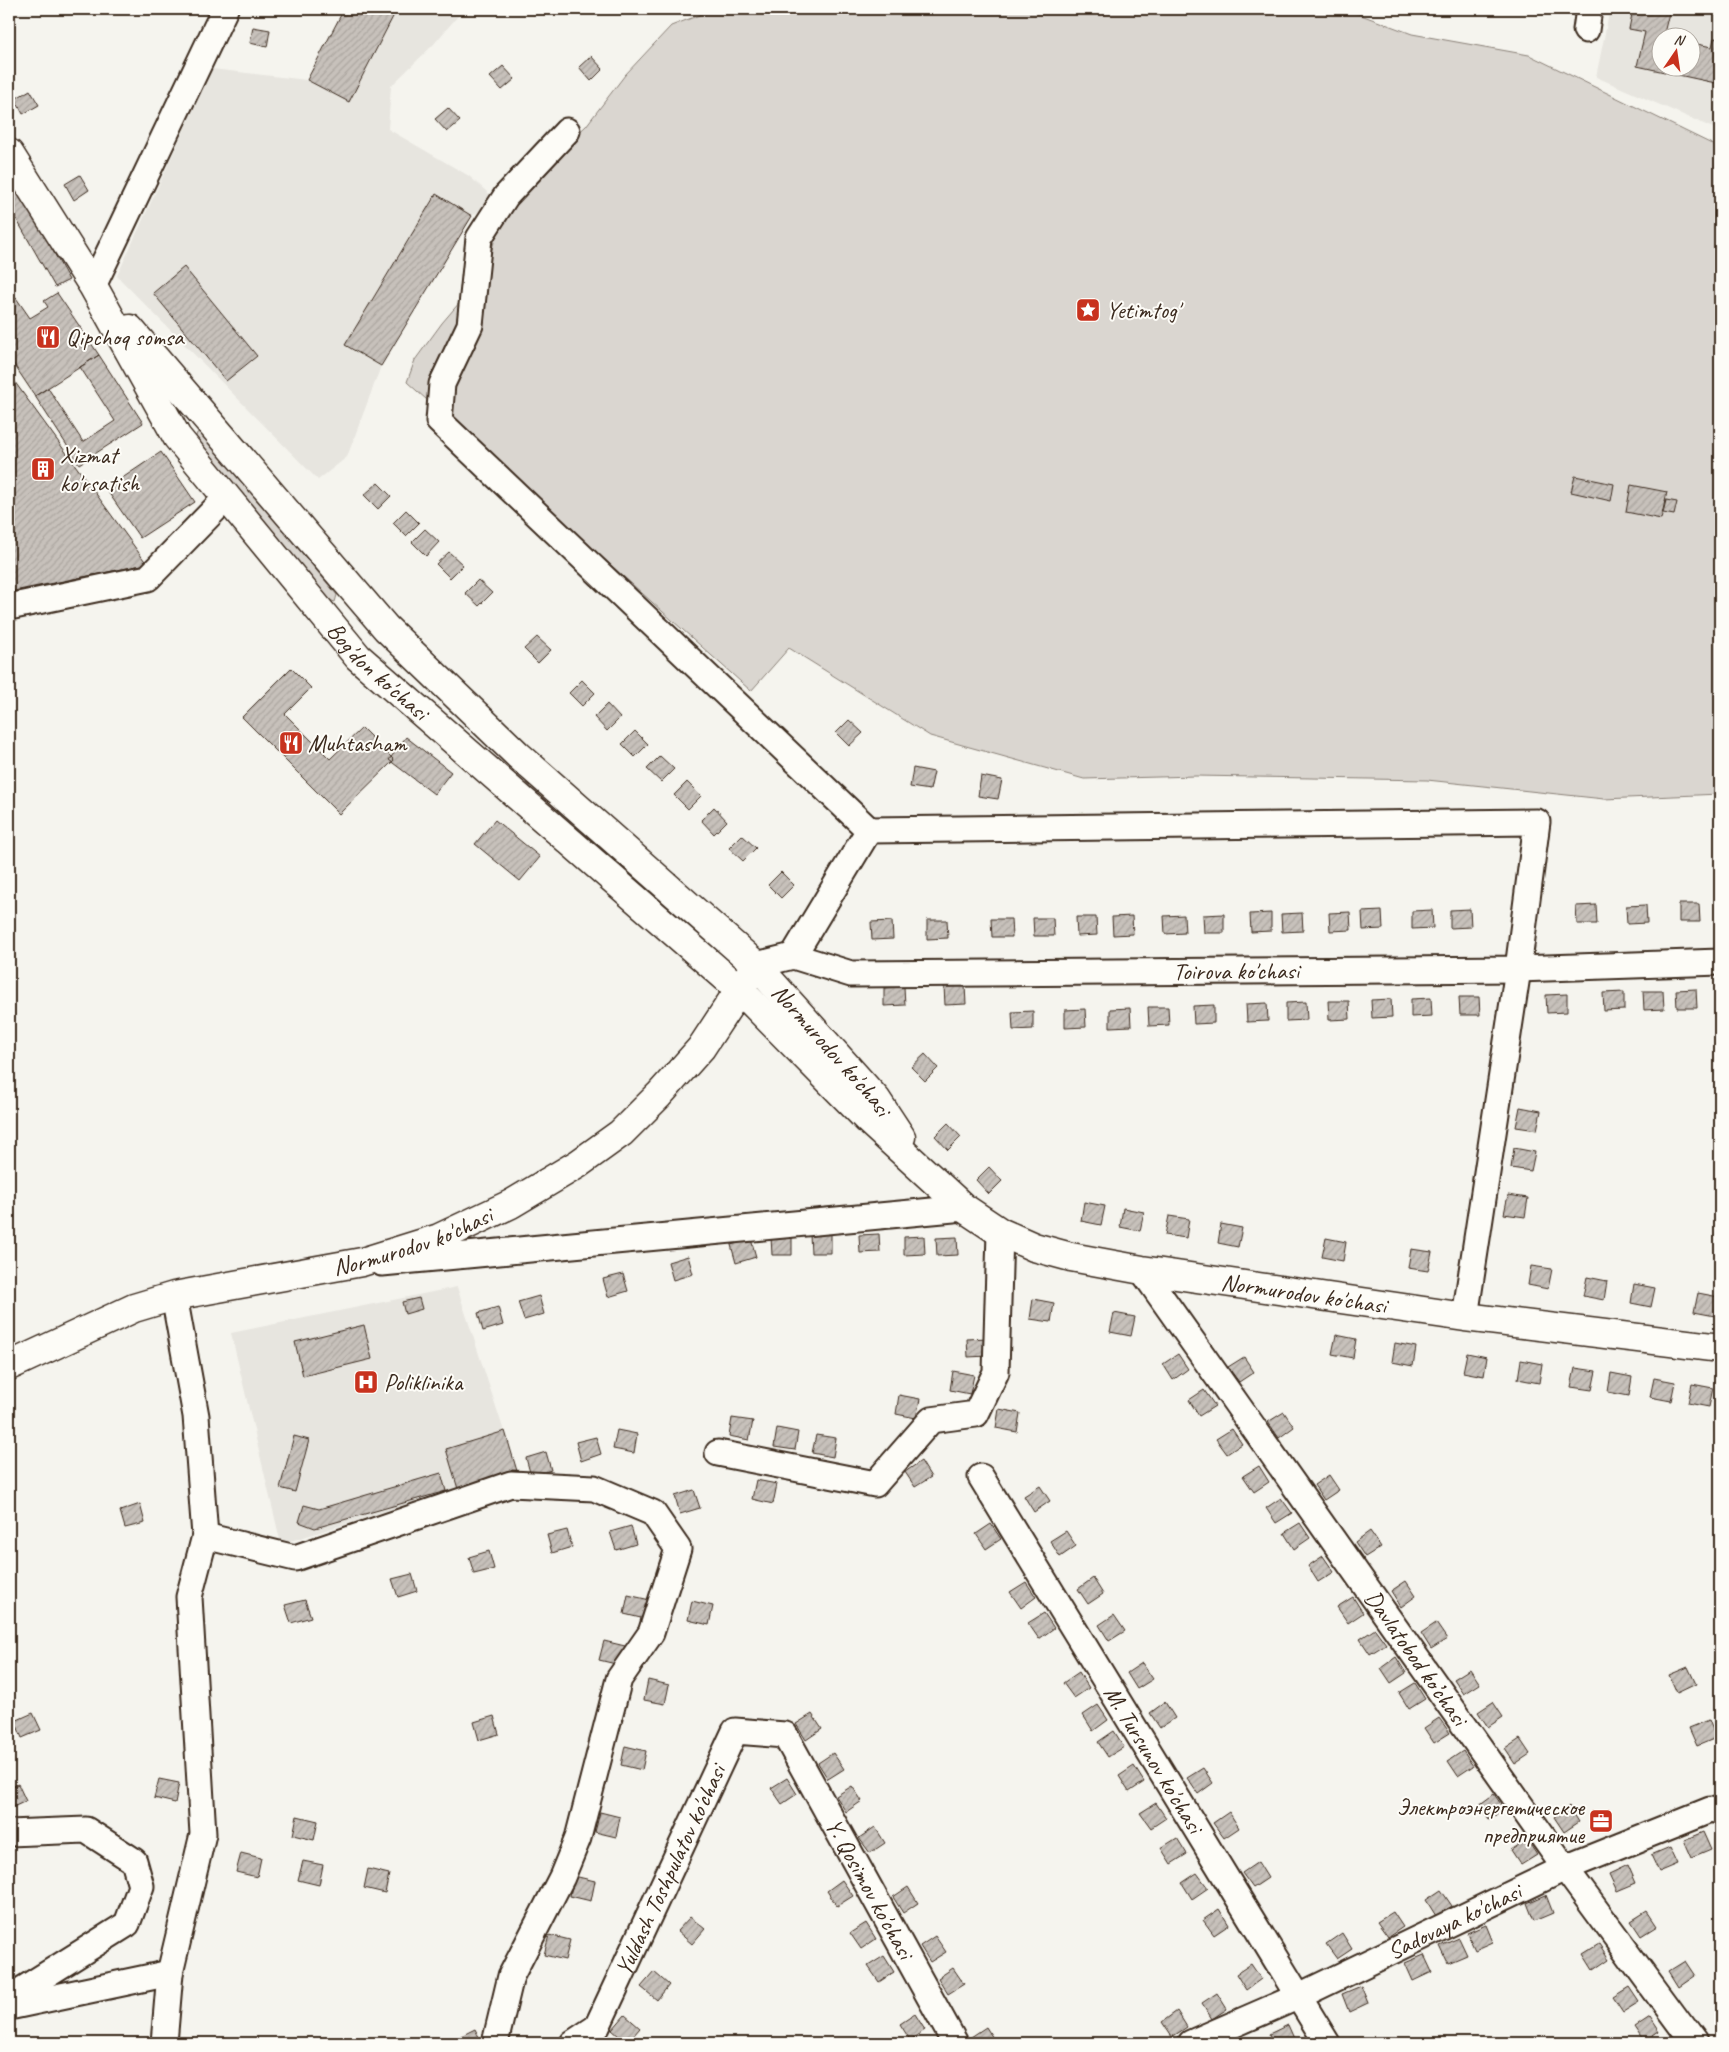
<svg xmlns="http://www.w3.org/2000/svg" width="1729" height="2052" font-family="Caveat,sans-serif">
<defs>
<pattern id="building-hatch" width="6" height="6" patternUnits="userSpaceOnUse" patternTransform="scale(1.25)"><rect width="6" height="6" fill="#c7c1bb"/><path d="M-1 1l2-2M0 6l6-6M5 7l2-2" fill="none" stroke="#aca6a0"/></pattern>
</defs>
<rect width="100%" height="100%" fill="#f5f4ee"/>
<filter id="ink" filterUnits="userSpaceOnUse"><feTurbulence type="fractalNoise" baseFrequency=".02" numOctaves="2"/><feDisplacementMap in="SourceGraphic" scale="10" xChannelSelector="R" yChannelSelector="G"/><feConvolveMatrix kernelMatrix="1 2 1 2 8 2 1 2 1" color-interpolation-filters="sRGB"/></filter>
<g filter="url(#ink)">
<path fill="#e7e5df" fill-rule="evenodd" d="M344,9h120l-31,36 -42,41 -3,43 81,47 27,24 -24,16 -91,150 -34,91 -29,23 -201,-204 95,-207 95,11z
M1610,9h110v122l-124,-54zM1662,38h30v30h-30z
M457,1287l60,184 -236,73 -50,-211z"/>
<path fill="#dad6d0" stroke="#8a8077" d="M715,9h66l16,3 7,-3h541l67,25 117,21 191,93v646l-116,5 -177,-19 -231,-4 -112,3 -154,-43 -141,-88 -38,43 -344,-309 8,-22 27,-37 42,-49 17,-54 49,-61 36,-33 39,-51 46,-49z
M201,432l136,163 -2,7 -9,-3 -131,-159 2,-7z"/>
<path fill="url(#building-hatch)" stroke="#3b2a1e" d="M344,9h53l-48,93 -42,-22z
M1633,9h37l-7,28 3,1h-4v30h30v-25l20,4 2,-9 6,1v45l-83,-18 8,-34 -16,-3z
M253,27l17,3 -3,17 -17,-4z
M591,56l12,13 -12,12 -12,-14z
M503,66l12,13 -13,11 -12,-13z
M30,90l9,15 -16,9 -8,-15z
M448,108l12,13 -13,11 -12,-13z
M9,171l60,109 -14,7 -46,-81z
M80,175l9,15 -15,10 -9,-16z
M436,194l36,22 -91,150 -36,-21z
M184,267l73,89 -31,25 -73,-88z
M12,292l18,26 18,-11 -4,-6 13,-8 42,62 -64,41 -26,-39v-63z
M99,355l44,68 -64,41 -44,-68 13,-8 35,54 32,-21 -35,-54z
M9,374l138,190 -138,28z
M161,452l34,50 -55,36 -34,-49z
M1575,476l39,8 -3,17 -40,-9z
M378,483l13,13 -13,13 -14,-14z
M1631,485l36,7 -6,27 -35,-7z
M1666,500l11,2 -3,13 -11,-2z
M406,510l13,13 -13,13 -13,-13z
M425,529l14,13 -13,14 -14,-14z
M449,552l14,13 -13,13 -14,-14z
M478,580l14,13 -13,13 -14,-13z
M537,637l14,13 -13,13 -14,-14z
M291,668l20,20 -26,26 45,45 32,-31 32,32 -55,54 -97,-97z
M582,680l13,13 -13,13 -13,-13z
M607,704l13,14 -13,13 -13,-14z
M849,720l14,13 -14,13 -13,-13z
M635,731l13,13 -13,13 -13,-13z
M406,737l45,35 -17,22 -45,-34z
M660,756l14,13 -13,13 -14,-13z
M913,768l21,4 -4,18 -20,-3z
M981,776l21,4 -4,19 -20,-3z
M687,782l14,14 -13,13 -14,-14z
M714,807l13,14 -13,13 -13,-14z
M495,820l45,37 -20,24 -45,-37z
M742,835l14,13 -13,13 -14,-13z
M781,872l13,13 -13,13 -13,-13z
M1679,904h20l1,18h-21z
M1596,905l1,19h-20l-1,-18z
M1646,905l1,18 -20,1 -1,-18z
M1470,909l1,18 -21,1v-18z
M1432,910l1,18 -21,1v-18z
M1382,911l1,18 -20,1 -1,-18z
M1350,912l1,18 -21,1 -1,-18z
M1271,913v18l-20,1 -1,-18z
M1302,913l1,18 -21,1 -1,-18z
M1224,914v19h-20l-1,-18z
M1184,915l1,18 -20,1 -1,-18z
M1132,916l1,18 -20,1 -1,-18z
M1076,917h20l1,18 -20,1z
M1033,918h20l1,18h-20z
M991,919h20l1,18h-20z
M927,920h20l1,18 -21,1z
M892,921l1,18 -21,1 -1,-18z
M944,986h21l1,18 -21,1z
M904,987l1,18 -21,1v-18z
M1696,989l1,19h-20l-1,-18z
M1643,991h20l1,18 -20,1z
M1624,992v18l-20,1 -1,-18z
M1567,994v18l-20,1 -1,-18z
M1459,997h20l1,18h-20z
M1431,998l1,18 -21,1v-18z
M1391,999l1,18 -20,1 -1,-18z
M1328,1001h21l1,18 -21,1z
M1306,1002l1,18 -21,1v-18z
M1267,1003l1,18 -21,1 -1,-18z
M1214,1005v18l-20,1 -1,-18z
M1148,1007h20l1,18 -20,1z
M1130,1008l1,18 -21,1v-18z
M1085,1009l1,18 -21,1v-18z
M1033,1011v18l-20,1 -1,-18z
M925,1054l13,14 -13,13 -14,-14z
M1520,1107l21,4 -4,19 -21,-3z
M948,1123l13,14 -13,13 -13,-14z
M1514,1148l21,4 -4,19 -20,-3z
M989,1167l13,14 -13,13 -13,-14z
M1508,1195l20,3 -3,19 -21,-3z
M1084,1202l21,4 -4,19 -20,-4z
M1123,1208l21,4 -4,19 -20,-4z
M1169,1216l20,3 -3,19 -21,-3z
M1221,1224l21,4 -4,19 -20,-4z
M831,1234v19h-20l-1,-18z
M879,1234l1,18 -20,1 -1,-18z
M792,1236v19h-20l-1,-18z
M924,1236l1,18 -21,1v-18z
M957,1237l1,18 -21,1 -1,-18z
M1326,1238l20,4 -3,19 -21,-4z
M751,1239l5,18 -20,6 -5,-18z
M1411,1249l21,3 -4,19 -20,-3z
M688,1256l5,18 -20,6 -5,-18z
M1531,1266l21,3 -4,20 -20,-4z
M623,1274l5,17 -20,6 -5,-18z
M1587,1277l20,4 -3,19 -21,-4z
M1634,1284l21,4 -4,19 -20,-4z
M1698,1293l21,4 -4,19 -21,-4z
M539,1296l5,18 -20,6 -6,-18z
M419,1298l3,11 -17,5 -3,-12z
M1033,1299l21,4 -3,19 -21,-3z
M498,1307l5,18 -20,6 -5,-18z
M1114,1313l21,4 -4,19 -21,-4z
M364,1325l8,34 -69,17 -8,-34z
M1336,1335l20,4 -3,19 -21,-4z
M988,1338v18l-20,1 -1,-18z
M1395,1343l21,4 -3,19 -21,-4z
M1467,1353l20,4 -3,19 -21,-4z
M1178,1354l10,15 -15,11 -10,-16z
M1244,1357l10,15 -15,10 -11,-15z
M1521,1360l21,4 -3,19 -21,-4z
M1575,1368l21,3 -4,19 -21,-3z
M953,1371l21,4 -4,19 -20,-4z
M1611,1373l21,4 -3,19 -21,-4z
M1654,1378l21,4 -4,19 -21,-4z
M1692,1384l21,4 -4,19 -21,-4z
M1204,1390l11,16 -16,10 -10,-16z
M899,1395l21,4 -4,19 -20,-4z
M999,1409l21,4 -3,19 -21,-4z
M1284,1412l10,15 -15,11 -11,-16z
M732,1418l21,3 -4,19 -20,-4z
M777,1428l21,4 -3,18 -21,-3z
M1232,1429l10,15 -15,10 -11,-15z
M617,1430l20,4 -3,19 -21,-4z
M505,1431l12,40 -59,18 -12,-40z
M816,1435l20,3 -3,19 -21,-4z
M294,1436l15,4 -14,52 -15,-4z
M596,1437l5,17 -20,7 -5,-19z
M546,1452l5,18 -20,6 -5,-18z
M921,1461l10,16 -16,10 -10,-15z
M1259,1466l10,16 -15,10 -11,-16z
M441,1473l5,18 -131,37 -16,-6 5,-17 15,4z
M1329,1475l10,15 -15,10 -10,-15z
M756,1480l21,4 -4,20 -21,-5z
M1040,1486l10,15 -16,11 -10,-16z
M694,1490l6,18 -20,6 -5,-18z
M1281,1498l11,15 -16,10 -10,-15z
M140,1504l5,19 -20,5 -5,-17z
M1300,1523l10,15 -16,11 -10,-16z
M991,1524l10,15 -15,10 -10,-15z
M631,1526l5,18 -20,6 -6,-18z
M567,1530l5,17 -20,6 -5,-18z
M1066,1531l10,15 -16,11 -10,-16z
M1370,1531l11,16 -16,10 -10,-15z
M489,1551l5,18 -20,5 -5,-17z
M1323,1556l11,16 -16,10 -10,-16z
M412,1574l5,17 -19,6 -6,-18z
M1093,1578l10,16 -15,10 -10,-15z
M1406,1581l10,15 -15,11 -10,-16z
M1026,1582l10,15 -15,11 -11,-16z
M628,1595l22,5 -5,19 -21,-5z
M1353,1597l10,16 -15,10 -11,-16z
M305,1600l6,17 -20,6 -6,-18z
M692,1601l21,5 -4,19 -21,-5z
M1044,1613l10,15 -15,11 -11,-16z
M1114,1615l11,16 -16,10 -10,-16z
M1436,1623l11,16 -16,10 -10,-16z
M1375,1629l11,15 -16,10 -10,-15z
M604,1641l21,5 -5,19 -21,-5z
M1396,1657l10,16 -15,10 -10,-15z
M1142,1663l11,16 -16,10 -10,-16z
M1688,1667l8,17 -19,9 -8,-18z
M1470,1669l10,15 -16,10 -10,-15z
M1079,1672l10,16 -15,10 -11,-15z
M648,1680l21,5 -4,19 -21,-4z
M1415,1683l10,16 -16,10 -10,-16z
M1165,1702l10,16 -15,10 -10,-15z
M1493,1702l10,15 -15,10 -10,-15z
M1098,1705l10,15 -15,11 -10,-16z
M33,1713l8,17 -19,8 -7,-17z
M812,1714l10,15 -16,11 -10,-16z
M494,1716l5,18 -20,6 -5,-18z
M1439,1718l11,15 -16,10 -10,-15z
M1709,1720l7,18 -19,8 -8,-18z
M1114,1731l10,16 -16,10 -10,-15z
M1520,1739l10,15 -15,10 -10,-15z
M625,1746l21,5 -4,19 -21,-5z
M1463,1751l10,15 -15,10 -10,-15z
M833,1753l11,16 -16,10 -10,-16z
M1134,1766l10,16 -15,10 -10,-16z
M1203,1768l10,15 -15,11 -11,-16z
M787,1778l10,16 -15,10 -11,-16z
M159,1779l20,4 -4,20 -21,-5z
M18,1784l8,17 -17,8v-21z
M852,1786l10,15 -16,11 -10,-16z
M1494,1794l11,16 -16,10 -10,-15z
M1156,1803l10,15 -15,10 -11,-15z
M1569,1806l10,16 -15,10 -10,-15z
M600,1812l20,5 -4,20 -21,-5z
M1229,1812l10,16 -15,10 -11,-15z
M297,1816l21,5 -4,19 -21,-5z
M875,1827l10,16 -15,10 -11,-15z
M1703,1832l8,18 -19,8 -8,-18z
M1177,1838l10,16 -16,10 -10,-16z
M1527,1840l10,15 -16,10 -10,-15z
M1670,1847l8,17 -19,8 -8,-17z
M241,1853l20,5 -4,19 -21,-5z
M303,1861l20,4 -4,20 -21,-5z
M1258,1862l10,16 -15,10 -11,-15z
M1628,1865l8,18 -19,8 -8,-17z
M368,1869l21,5 -4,19 -21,-5z
M1197,1873l11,15 -16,11 -10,-16z
M574,1876l21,5 -4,20 -21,-5z
M842,1880l11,16 -16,10 -10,-15z
M908,1887l10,16 -15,10 -10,-16z
M1441,1890l11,16 -16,10 -10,-16z
M1546,1895l7,18 -19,8 -7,-18z
M1219,1909l10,16 -15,10 -11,-15z
M1647,1911l10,15 -16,10 -10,-15z
M1393,1912l10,15 -15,10 -11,-15z
M690,1917l15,12 -13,15 -15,-13z
M866,1923l10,16 -15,10 -11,-16z
M1486,1925l7,17 -18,8 -8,-17z
M1342,1933l10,16 -15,10 -11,-15z
M549,1935l21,5 -5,20 -21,-5z
M935,1936l11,16 -16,10 -10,-16z
M1459,1938l8,17 -19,8 -8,-17z
M1599,1944l10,15 -16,11 -10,-16z
M1424,1955l8,17 -19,9 -8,-18z
M884,1956l10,16 -15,10 -11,-16z
M1685,1961l10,15 -16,11 -10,-16z
M1251,1964l10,15 -15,11 -10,-16z
M953,1968l11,16 -16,10 -10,-16z
M654,1972l15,13 -12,15 -16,-13z
M1361,1986l7,17 -19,9 -7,-18z
M1629,1987l10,15 -16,10 -10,-15z
M1217,1993l10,16 -15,10 -10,-16z
M1177,2011l10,16 -15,10 -10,-15z
M915,2014l10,16 -15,10 -10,-16z
M625,2015l15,13 -13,15 -15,-13z
M1650,2017l10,15 -15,10 -10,-15z
M1288,2025l8,18h-23l-4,-9z
M986,2027l10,16h-22l-3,-6z
M475,2029l7,14h-23l-2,-5z"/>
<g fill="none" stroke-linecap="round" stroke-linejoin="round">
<defs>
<g id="minor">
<path d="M1586,30l3,-21"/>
<path d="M567,131l-61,65 -27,42 -9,87 -28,59 -3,37 430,409 -76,126"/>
<path d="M93,286l132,-277"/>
<path d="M9,607l139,-29 78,-80"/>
<path d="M869,830l668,-8 -19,147 -53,348"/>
<path id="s1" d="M756,965l37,-9 58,18 667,-5 202,-7"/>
<path d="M382,1263l582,-55"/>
<path id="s2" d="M1142,1270l423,598 129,175"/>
<path d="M718,1453l157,31 56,-64 45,-6 20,-42 4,-140"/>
<path id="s3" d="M981,1477l346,566"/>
<path d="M205,1536l90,22 216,-74 83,4 59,25 25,36 -27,84 -32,46 -41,159 -16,39 -51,99 -16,67"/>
<path d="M9,1833l77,-3 48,31 7,25 -14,38 -118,74"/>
<path d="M9,2007l161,-34"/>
<path d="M164,2043l6,-70 33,-139 -14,-237 16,-61 -9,-120 -22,-120"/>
<path id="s4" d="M573,2043l24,-16 138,-296 50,4 170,308"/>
<path id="s5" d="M1191,2043l106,-46 268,-129 145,-58 10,2"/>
</g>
<g id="major">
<path id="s6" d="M9,153l84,133 84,151 181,220 381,332 129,131 96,88 36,24 16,7 18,8 37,10 71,13 323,47 255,31"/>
<path id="s7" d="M130,329l256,299 132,127 238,210 120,134 25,38"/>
<path id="s8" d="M9,1366l125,-58 40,-12 188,-34 77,-24 72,-34 67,-40 43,-31 38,-38 42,-47 48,-73"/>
</g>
</defs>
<use href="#minor" stroke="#3b2a1e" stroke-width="29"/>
<use href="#major" stroke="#3b2a1e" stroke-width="31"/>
<use href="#minor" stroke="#fdfcf7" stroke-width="25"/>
<use href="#major" stroke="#fdfcf7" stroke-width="28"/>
</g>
</g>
<defs>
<symbol id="sight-square" viewBox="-11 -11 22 22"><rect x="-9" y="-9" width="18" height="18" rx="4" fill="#c8321e" stroke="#fdfcf7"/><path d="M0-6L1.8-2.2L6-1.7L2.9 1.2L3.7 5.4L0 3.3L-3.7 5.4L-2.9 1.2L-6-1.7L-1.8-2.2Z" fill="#fff"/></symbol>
<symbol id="restaurant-square" viewBox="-11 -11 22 22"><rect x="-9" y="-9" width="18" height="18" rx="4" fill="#c8321e" stroke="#fdfcf7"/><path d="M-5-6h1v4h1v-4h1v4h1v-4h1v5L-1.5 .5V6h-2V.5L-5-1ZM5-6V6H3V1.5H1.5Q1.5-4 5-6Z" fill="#fff"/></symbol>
<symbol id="building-square" viewBox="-11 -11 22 22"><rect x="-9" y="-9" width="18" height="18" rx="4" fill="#c8321e" stroke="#fdfcf7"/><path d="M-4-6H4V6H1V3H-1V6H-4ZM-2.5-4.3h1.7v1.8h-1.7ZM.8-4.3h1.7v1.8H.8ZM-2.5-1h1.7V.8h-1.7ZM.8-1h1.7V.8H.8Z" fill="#fff"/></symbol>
<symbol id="hospital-square" viewBox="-11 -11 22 22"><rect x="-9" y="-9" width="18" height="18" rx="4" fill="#c8321e" stroke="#fdfcf7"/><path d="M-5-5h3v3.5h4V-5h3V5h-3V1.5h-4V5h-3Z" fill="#fff"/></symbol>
<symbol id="office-square" viewBox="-11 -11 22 22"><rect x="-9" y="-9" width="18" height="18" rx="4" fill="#c8321e" stroke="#fdfcf7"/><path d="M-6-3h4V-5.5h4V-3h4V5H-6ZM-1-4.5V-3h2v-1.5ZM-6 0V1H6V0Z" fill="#fff"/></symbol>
</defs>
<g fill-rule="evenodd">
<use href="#sight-square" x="1074" y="296" width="28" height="28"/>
<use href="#restaurant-square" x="34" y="323" width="28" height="28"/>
<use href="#building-square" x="29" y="455" width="28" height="28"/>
<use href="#restaurant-square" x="277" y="729" width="28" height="28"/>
<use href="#hospital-square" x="352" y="1368" width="28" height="28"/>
<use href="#office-square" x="1587" y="1807" width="28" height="28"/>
</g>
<g text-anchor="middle" stroke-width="4" stroke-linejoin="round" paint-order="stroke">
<g font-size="24" fill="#3b2a1e" stroke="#fdfcf7" text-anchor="start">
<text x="1106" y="318">Yetimtog'</text>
<text x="66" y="345">Qipchoq somsa</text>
<text x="60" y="463">Xizmat<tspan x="60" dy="28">ko'rsatish</tspan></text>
<text x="308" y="751">Muhtasham</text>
<text x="384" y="1390">Poliklinika</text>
<text x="1584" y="1815" text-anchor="end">Электроэнергетическое<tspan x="1584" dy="28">предприятие</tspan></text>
</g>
<g font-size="24" fill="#3b2a1e" stroke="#fdfcf7">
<text dy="8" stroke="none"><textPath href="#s6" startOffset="639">Bog'don ko'chasi</textPath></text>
<text dy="8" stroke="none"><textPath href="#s1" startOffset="484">Toirova ko'chasi</textPath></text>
<text dy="8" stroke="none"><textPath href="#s7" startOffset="1008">Normurodov ko'chasi</textPath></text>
<text dy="8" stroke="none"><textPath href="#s8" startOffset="425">Normurodov ko'chasi</textPath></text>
<text dy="8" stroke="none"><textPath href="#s6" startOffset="1789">Normurodov ko'chasi</textPath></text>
<text dy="8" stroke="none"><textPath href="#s2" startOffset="475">Davlatobod ko’chasi</textPath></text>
<text dy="8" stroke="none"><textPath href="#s3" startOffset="331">M. Tursunov ko'chasi</textPath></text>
<text dy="8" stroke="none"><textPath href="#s4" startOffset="202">Yuldash Toshpulatov ko'chasi</textPath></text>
<text dy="8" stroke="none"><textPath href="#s4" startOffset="581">Y. Qosimov ko'chasi</textPath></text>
<text dy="8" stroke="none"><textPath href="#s5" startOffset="290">Sadovaya ko'chasi</textPath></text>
</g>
</g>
<rect width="1729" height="2052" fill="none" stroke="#fdfcf7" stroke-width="30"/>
<rect x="15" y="15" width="1699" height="2022" fill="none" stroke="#3b2a1e" stroke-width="2" filter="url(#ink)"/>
<g transform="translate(1676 52) rotate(13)"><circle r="24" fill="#fdfcf7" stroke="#afa8a0"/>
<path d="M0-4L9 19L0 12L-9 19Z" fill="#c8321e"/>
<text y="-8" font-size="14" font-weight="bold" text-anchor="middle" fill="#3b2a1e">N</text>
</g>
</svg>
